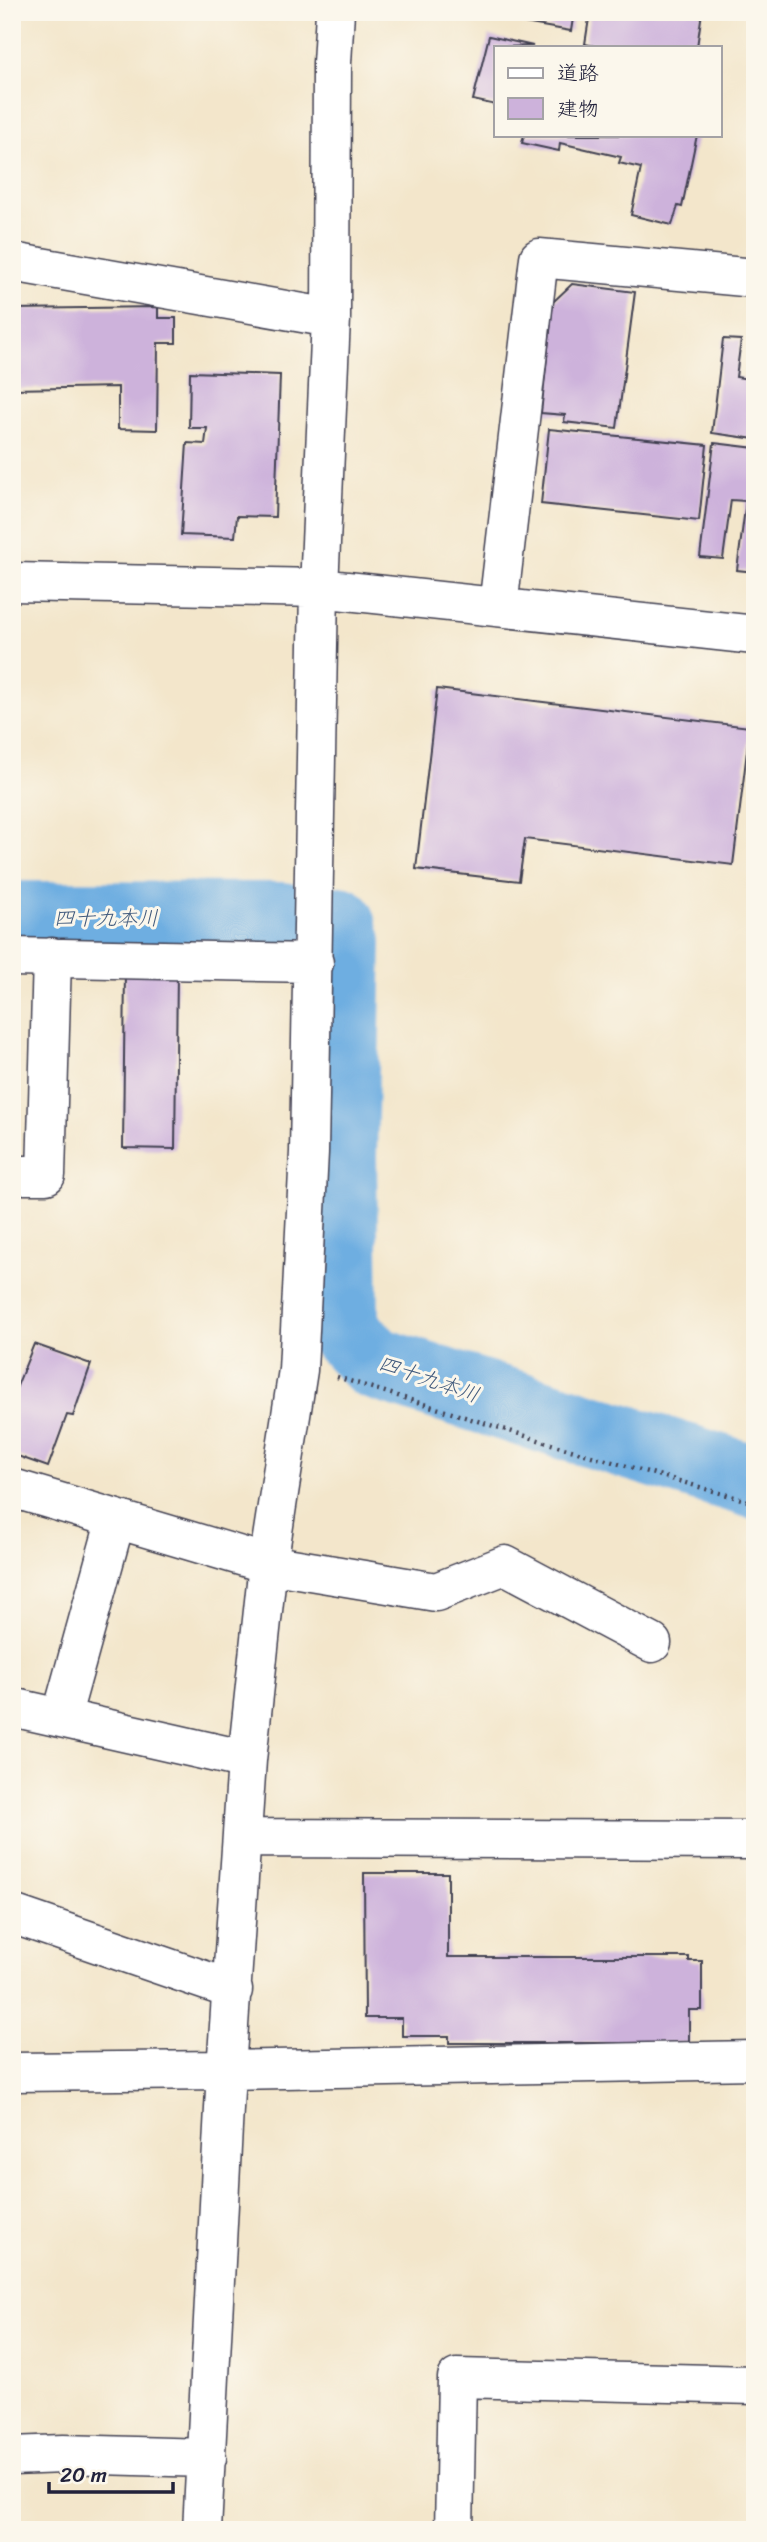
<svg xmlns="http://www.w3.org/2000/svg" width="767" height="2542" font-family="Sriracha,'Klee One',sans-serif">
<rect width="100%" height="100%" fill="#fbf7ec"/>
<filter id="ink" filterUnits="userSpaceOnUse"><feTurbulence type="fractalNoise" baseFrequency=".0143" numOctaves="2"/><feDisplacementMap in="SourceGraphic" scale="14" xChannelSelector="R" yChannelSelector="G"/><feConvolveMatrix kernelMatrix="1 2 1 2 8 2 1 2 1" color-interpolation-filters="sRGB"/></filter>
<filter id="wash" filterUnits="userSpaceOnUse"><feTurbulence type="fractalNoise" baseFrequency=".00686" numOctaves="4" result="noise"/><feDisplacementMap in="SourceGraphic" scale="28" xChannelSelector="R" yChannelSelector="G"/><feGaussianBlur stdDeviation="1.57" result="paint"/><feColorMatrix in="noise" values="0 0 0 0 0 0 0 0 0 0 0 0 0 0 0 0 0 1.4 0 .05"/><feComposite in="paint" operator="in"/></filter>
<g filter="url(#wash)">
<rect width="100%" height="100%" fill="#f3e6cb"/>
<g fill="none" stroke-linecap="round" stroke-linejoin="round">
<path stroke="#6eaee1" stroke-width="74" d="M12,918l271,1
M339,923l6,19 -5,214 2,173 32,34 381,119"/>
</g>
<g id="blocks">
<path fill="#cdb2db" d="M460,12h114l-3,19z
M590,12h112l-5,35h-98l-14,-3z
M489,36l44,10 -37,1v58l-23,-5z
M524,135h173l-15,72 -4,-1 -6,19 -41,-10 10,-47 -22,-5 2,-6 -61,-14 -1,8 -37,-8z
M572,284l63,8 -18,136 -53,-6 1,-7 -24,-2 12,-111z
M158,307v11h18v25h-18l-1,87 -39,-1v-42l-106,2v-80z
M723,339l18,1 -5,37 19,3v59l-43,-6z
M190,372l90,3 -5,142 -38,-1 -2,21 -54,-2 6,-92 18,1 2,-16h-18z
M549,429l158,16 -8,76 -158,-17z
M714,443l41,5v124l-18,-2 9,-69 -15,-1 -8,59 -23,-2z
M437,689l313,38 -17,138 -208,-26 -6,42 -103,-12z
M125,971l52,1 -2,177 -52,-1z
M34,1344l57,20 -18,52 -6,-1 -19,52 -36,-13v-64l3,1z
M364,1873h84v84h241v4h13v49h-13v33h-240v-7h-47v-18h-37z"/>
</g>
</g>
<g filter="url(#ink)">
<use href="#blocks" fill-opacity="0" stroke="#413f51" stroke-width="2"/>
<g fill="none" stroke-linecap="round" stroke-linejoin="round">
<defs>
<path id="minor" d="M335,12l-3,51 -1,255 -12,270 -10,564 -11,218 -30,194 -21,196 -21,310 529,-10
M12,262l319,56
M12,582l307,6 436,47
M498,607l41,-349 216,20
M12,957l302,6
M12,1175h34l6,-218
M12,1488l256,76 168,28 69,-27 147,78
M12,1707l235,53
M61,1718l55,-199
M243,1838l512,2
M12,1914l221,76
M12,2072l214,-2 -24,460
M12,2456l51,-2 144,4
M454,2530l3,-152 298,7"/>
</defs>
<use href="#minor" stroke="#413f51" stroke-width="41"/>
<path stroke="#413f51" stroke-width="4.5" stroke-dasharray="2 5" stroke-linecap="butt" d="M337,1377l227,71 191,55"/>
<use href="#minor" stroke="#fff" stroke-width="38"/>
</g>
</g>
<g text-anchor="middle" stroke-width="6" stroke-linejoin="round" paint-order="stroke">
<g font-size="21" font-style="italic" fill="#405a7d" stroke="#fbf7ec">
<text x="106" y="925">四十九本川</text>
<text transform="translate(429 1379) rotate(19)" y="7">四十九本川</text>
</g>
</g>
<rect width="767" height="2542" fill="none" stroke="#fbf7ec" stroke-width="42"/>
<rect x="494" y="46" width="228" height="91" fill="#fbf7ec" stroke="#a4a2a5" stroke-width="2"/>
<rect x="508" y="68" width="35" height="10" fill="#ffffff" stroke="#a4a2a5" stroke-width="2"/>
<text x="557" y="80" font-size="21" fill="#22223b">道路</text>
<rect x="508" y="98" width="35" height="21" fill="#cdb2db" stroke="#a4a2a5" stroke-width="2"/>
<text x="557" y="116" font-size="21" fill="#22223b">建物</text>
<path d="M49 2482v10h124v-10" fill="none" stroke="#22223b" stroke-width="3.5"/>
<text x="60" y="2482" font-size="21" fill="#22223b" stroke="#fbf7ec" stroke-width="5" paint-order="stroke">20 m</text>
</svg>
